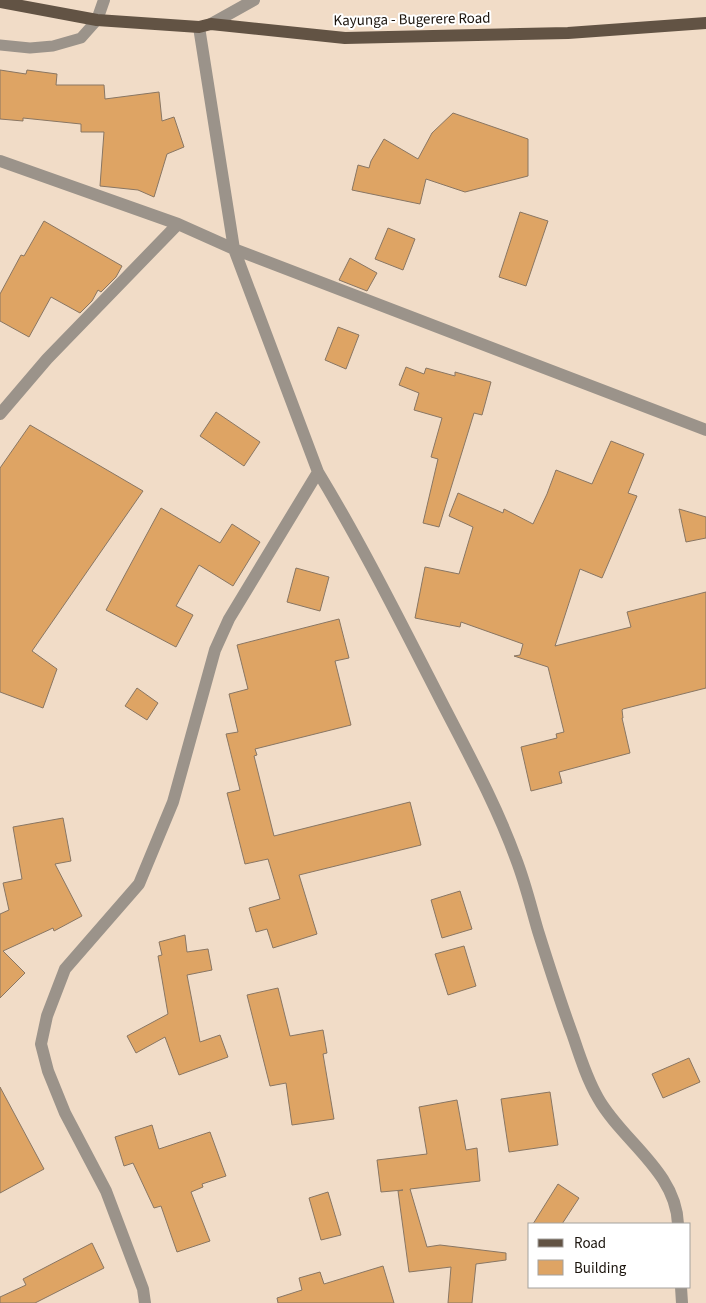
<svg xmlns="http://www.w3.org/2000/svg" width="706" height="1303" font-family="'Source Sans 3',sans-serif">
<rect width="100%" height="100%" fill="#f1dcc7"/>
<path fill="#dea464" stroke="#897663" d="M0,70l26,4 1,-4 30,4 -1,11h48l1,14 54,-7 3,29 12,-4 10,30 -17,7 -13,43 -16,-7 -38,-4 4,-54h-23v-8l-58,-6v3l-23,-2z
M453,113l75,26v37l-63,16 -39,-13 -6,25 -68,-14 6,-25 11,3 2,-7 13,-22 34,20 14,-26z
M520,212l28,9 -22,65 -27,-9z
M44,221l78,45 -6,11 -15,15 -3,-2 -6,11 -12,12 -29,-16 -22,40 -29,-16v-27l21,-39 3,1z
M388,228l27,11 -12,31 -28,-11z
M350,258l27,15 -10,18 -28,-11z
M338,327l21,8 -13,34 -21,-9z
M406,367l18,7 2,-6 29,8v-4l36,10 -9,33 -8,-2 -35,114 -16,-4 15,-64 -7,-2 11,-39 -28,-8 5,-17 -20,-8z
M216,412l44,30 -16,24 -44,-30z
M30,425l113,66 -111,160 25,18 -14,39 -43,-16v-224z
M611,441l33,13 -16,39 9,3 -35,82 -22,-9 -25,77 76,-19 -4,-15 79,-20v96l-83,21 -1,1 1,8h-1l8,35 -71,19 3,11 -31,8 -10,-44 36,-9 -1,-4 8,-2 -16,-65 -34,-11 6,-1 3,-11 -62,-22 -1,5 -45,-9 10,-51 34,7 14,-47 -24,-11 9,-23 45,20 1,-4 29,15 14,-30 9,-24 36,14z
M161,508l59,35 12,-19 28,18 -27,44 -34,-21 -23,41 17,9 -17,32 -70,-37z
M679,509l27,8v21l-20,4z
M296,568l33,9 -9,34 -33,-9z
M339,619l10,39 -14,3 16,64 -96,24 2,6 -3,1 20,80 136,-34 11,43 -122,30 18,59 -44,14 -6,-19 -11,3 -7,-24 31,-9 -12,-40 -23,5 -18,-71 13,-3 -14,-56 12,-2 -9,-38 19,-5 -11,-44z
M137,688l21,15 -11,17 -22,-14z
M63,818l8,43 -16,3 27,52 -28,15 -1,-3 -50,23 22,22 -25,25v-84l9,-4 -6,-27 19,-4 -9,-52z
M460,891l12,38 -30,9 -11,-38z
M185,935l2,17 21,-3 4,21 -25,5 13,67 20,-7 8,22 -49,18 -14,-38 -29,16 -9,-17 41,-22 -10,-58 4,-1 -3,-13z
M464,946l12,40 -28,9 -13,-41z
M278,988l12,48 33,-6 4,23 -4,1 11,65 -42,6 -6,-42 -16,3 -23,-91z
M689,1058l11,24 -37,16 -11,-24z
M0,1087l44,82 -44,24z
M550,1092l8,53 -49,7 -8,-53z
M457,1100l9,50 11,-2 3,33 -70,8 17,58 13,-2 66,8v7l-30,4 -4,39h-24l3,-36 -42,5 -11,-81 5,-1 -22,2 -4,-32 50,-6 -8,-47z
M152,1125l7,24 51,-17 16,44 -24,8 1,3 -12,5 19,49 -33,11 -16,-46 -7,2 -21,-45 -9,3 -9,-29z
M558,1184l21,14 -17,26h-29z
M328,1192l13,43 -20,5 -12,-42z
M92,1243l12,25 -69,35h-35v-6l26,-12 -3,-6z
M383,1266l11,37h-116l-1,-5 25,-8 -3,-12 21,-6 4,12z"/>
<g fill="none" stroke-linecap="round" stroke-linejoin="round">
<path stroke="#9b938a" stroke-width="11" d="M0,45l30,3 23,-2 28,-8 16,-18"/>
<path stroke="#9b938a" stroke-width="12" d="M97,20l7,-20
M211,24l43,-24
M0,161l178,63 56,25 472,181
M0,414l47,-55 131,-135
M318,472c43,71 80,145 118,219 28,55 59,110 80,168 9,23 15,48 22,72 11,35 22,70 35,105 7,21 14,43 25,62 24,43 78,73 80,126
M681,1287l1,16
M145,1303l-2,-14 -37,-98 -41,-78 -17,-42 -7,-27 6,-28 18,-47 74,-85 34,-82 42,-152 14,-31 89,-147 -84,-223 -35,-222"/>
<path stroke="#625344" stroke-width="12" d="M0,2l97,18 102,7 12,-3 134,14 223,-5 138,-10"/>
</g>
<g text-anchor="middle" stroke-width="4" stroke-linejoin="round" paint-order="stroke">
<g font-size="15" fill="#1b140d" stroke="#fff">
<text transform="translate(412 19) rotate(-1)" y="5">Kayunga - Bugerere Road</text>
</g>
</g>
<rect x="528" y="1223" width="162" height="65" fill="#ffffff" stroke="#a4a19e"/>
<rect x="538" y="1239" width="25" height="8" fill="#625344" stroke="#a4a19e"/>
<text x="574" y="1248" font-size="15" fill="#1b140d">Road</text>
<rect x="538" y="1260" width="25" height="15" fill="#dea464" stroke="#a4a19e"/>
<text x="574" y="1273" font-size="15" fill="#1b140d">Building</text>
</svg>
